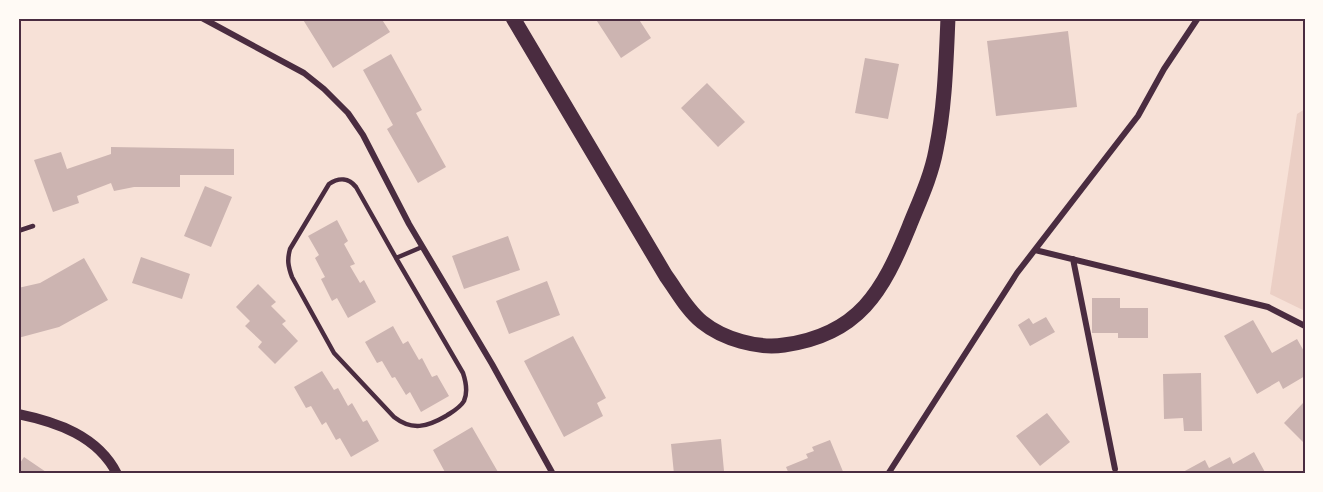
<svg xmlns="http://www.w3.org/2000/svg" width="1323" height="492" font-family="'Golos Text',sans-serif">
<rect width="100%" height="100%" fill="#f7e1d7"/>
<path fill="#ebcfc5" d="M1305,109v202l-35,-17 27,-180z"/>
<path fill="#ccb4b1" d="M302,18h79l9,14 -57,36z
M595,18h43l13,20 -30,20z
M1068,31l9,76 -81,9 -9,-75z
M391,54l31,56 -6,3 30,54 -28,16 -31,-54 6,-4 -30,-55z
M865,58l34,6 -11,55 -33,-6z
M707,83l38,39 -27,25 -37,-39z
M111,147l123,2v26h-54v12h-46l-20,4 -3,-8 -34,13 2,7 -26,9 -19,-52 27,-8 6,17 44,-15z
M205,186l27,11 -21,50 -27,-11z
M337,220l11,21 -4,3 11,20 -5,2 10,17 4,-3 12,22 -28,16 -11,-20 -5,3 -11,-22 4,-2 -10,-19 4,-3 -11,-19z
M508,236l12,34 -56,19 -12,-33z
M141,257l49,17 -8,25 -50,-16z
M84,258l24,42 -49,27 -41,11v-50l22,-5z
M547,281l13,34 -51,19 -13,-33z
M258,284l18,18 -5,4 15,15 -4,3 16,17 -23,23 -17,-17 4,-5 -17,-16 5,-5 -14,-14z
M1092,298h28v10h28v30h-30v-5h-26z
M1046,317l9,15 -25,14 -12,-21 11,-7 4,6z
M1253,320l19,33 25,-14 8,14v23l-22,13 -4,-8 -22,13 -33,-58z
M393,326l10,18 5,-3 11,19 3,-2 10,19 5,-2 12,21 -28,16 -11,-20 -4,3 -11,-18 -3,1 -10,-17 -5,2 -12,-21z
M573,336l33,62 -9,5 6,13 -39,21 -40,-76z
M322,371l12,19 4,-2 10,18 4,-3 11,19 4,-2 12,21 -28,16 -11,-19 -4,2 -10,-18 -4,3 -11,-19 -5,2 -12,-21z
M1201,373l1,58h-18l-1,-13 -19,1 -1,-45z
M1303,403l2,2v39l-21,-21z
M1047,413l23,29 -30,24 -24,-30z
M472,427l26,45 -3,2h-49l-13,-24z
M721,439l3,32 -50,3 -3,-30z
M830,440l14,34h-55l-3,-7 22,-9 -2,-4 8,-3 -2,-4z
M1254,452l12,22h-81l-2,-2 22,-12 4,8 21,-11 3,7z
M24,457l25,17h-31v-8z"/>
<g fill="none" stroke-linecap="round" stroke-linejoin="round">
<path stroke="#4a2c40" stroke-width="4.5" d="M18,231l15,-5
M396,258l-40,-71c-7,-9 -17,-10 -27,-3l-39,65c-3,11 -2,17 2,28l42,76 60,64c18,14 33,10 52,-1 6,-4 14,-8 18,-15 4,-9 2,-19 -1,-28l-67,-115 26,-11"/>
<path stroke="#4a2c40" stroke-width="6" d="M202,18l102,55 20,16 24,24 15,22 46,89 83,140 61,110
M1035,250l233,57 37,19
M1073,259l42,210
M888,474l129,-201 121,-157 26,-47 34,-51"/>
<path stroke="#4a2c40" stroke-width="10" d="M18,414c39,8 80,22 99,60"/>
<path stroke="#4a2c40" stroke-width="15" d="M513,18l153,258c11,15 21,34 36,46 21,17 56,27 82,23 75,-10 99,-54 125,-118 10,-25 22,-50 27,-77 9,-43 10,-88 12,-132"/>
</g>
<rect width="1323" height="492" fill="none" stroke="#fffaf5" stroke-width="39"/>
<rect x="20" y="20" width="1284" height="452" fill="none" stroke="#4a2c40" stroke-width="2"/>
</svg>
